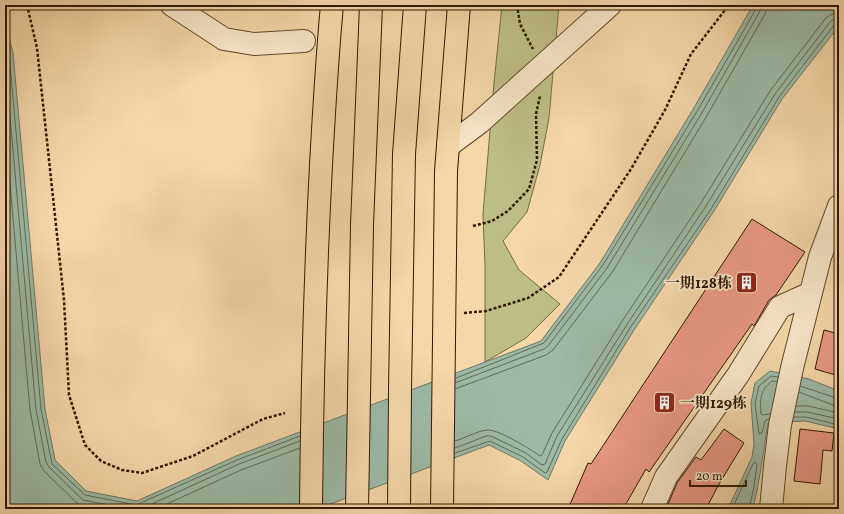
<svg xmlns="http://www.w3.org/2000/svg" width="844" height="514" font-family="Vollkorn,'Noto Serif SC',serif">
<rect width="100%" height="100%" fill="#f5d7aa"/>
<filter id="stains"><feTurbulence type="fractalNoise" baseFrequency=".005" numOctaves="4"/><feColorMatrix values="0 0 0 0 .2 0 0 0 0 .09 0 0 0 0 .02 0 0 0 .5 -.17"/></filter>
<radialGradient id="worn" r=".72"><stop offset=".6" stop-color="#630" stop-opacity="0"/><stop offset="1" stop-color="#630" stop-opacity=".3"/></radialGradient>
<path fill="#bdbe87" stroke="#766b44" d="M502,5h57l-10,113 -9,47 -13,47 -24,29 16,29 41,34 -34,34 -41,24v-96l-2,-52 11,-131z"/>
<path fill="#9cbaa7" stroke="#707964" d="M753,5h86v21l-57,73 -68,112 -80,119 -69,111 -17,39 -27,-19 -32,-16 -172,64h-312v-486l8,30 32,356 10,51 31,31 51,10 99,-45 305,-115 59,-78 95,-157z
M770,371l39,8 30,12v38l-34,-8 -37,2c-5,29 -8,58 -15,86h-25l24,-52 2,-13 -3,-41 4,-20z"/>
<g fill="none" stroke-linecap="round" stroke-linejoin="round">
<path stroke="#656954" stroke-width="1" d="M5,38l4,16 32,355 11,55 33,31 51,10 101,-45 63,-24
M5,60l31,350 10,52 3,5 34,33 47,9
M5,127l25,283 10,54 4,7 33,32 6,3 15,3
M456,378l88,-35 59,-78 96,-157 57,-99v-4
M455,383l89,-34 4,-3 59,-78 96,-157 57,-100 1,-6
M800,386l39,13
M455,389l91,-34 7,-5 60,-79 95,-157 57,-100 2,-9
M799,392l34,13 6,1
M796,406h12l31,7
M795,412h12l32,7
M770,414l-7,1 -2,-1c-1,-16 -1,-23 11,-33l5,1
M794,417h12l33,8
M769,419l-4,2 -3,12 -3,1 -4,-30 4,-18 12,-10 7,1
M455,441c10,-3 22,-10 32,-11 11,-1 43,19 53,26l2,-1 10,-22 69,-110 80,-120 69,-112 56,-73 6,-4 7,-1
M455,448l31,-12h5l35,17 16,12 3,-1 12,-28 69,-110 80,-120 69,-112 55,-72 4,-3h5
M455,453l35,-12 33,16 22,16 2,-1 15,-33 68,-111 81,-119 68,-112 55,-72 5,-1
M141,509l98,-45 61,-23
M156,509l85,-39 59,-22
M732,509l21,-45 2,-2 2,3 -3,22 -5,22"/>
</g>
<path fill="#e99886" stroke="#2e1800" d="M752,219l53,33 -29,43 -7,5 -15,26 -2,-2 -103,148 -3,-3 -23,40h-55l20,-46 3,1z
M824,330l15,4v42l-24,-7z
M724,429l20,14 -25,41 -13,25h-40l11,-26 19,-26 5,3z
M800,429l34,4 -2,18 -9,-1 -3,34 -26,-3z"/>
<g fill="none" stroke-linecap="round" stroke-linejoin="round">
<defs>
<path id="minor" d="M172,5l52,34 30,5 50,-3
M448,146l31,-23 131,-118
M652,509l14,-32 72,-102 42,-68 31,-14
M771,509l4,-43 5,-41 12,-57 28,-111 19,-51"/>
<path id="major" d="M311,509c1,-115 4,-230 10,-344 3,-54 6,-107 11,-160
M442,509l4,-338 13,-166"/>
<path id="highway" d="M357,509l5,-284 9,-220
M399,509l1,-119 4,-236 11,-149"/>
</defs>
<use href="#minor" stroke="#60482a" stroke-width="24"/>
<use href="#major" stroke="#2e1800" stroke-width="24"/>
<use href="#highway" stroke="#2e1800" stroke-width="24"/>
<path stroke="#2e1800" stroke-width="2.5" stroke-dasharray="3 2" stroke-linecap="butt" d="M27,5l10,43 27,252 5,95 16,50 16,16 21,9 20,3 51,-17 70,-37 22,-6
M517,5l3,19 13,25
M473,226l19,-5 16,-10 21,-22 8,-29 -1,-46 4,-18
M464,313l22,-2 42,-13 31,-21 72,-108 34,-59 26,-56 38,-49"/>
<use href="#minor" stroke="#f8e5c8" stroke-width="22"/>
<use href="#major" stroke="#f5d7aa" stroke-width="22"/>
<use href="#highway" stroke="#f5d7aa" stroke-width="22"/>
</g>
<defs>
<symbol id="building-square" viewBox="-11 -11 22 22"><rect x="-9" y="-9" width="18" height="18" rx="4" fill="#8f2418" stroke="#f8e5c8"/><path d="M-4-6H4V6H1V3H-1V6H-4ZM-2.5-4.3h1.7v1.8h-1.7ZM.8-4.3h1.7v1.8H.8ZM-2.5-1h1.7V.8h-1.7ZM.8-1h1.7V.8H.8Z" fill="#fff"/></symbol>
</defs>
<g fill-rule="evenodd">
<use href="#building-square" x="734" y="270" width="25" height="25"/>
<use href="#building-square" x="652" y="390" width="25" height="25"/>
</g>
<g text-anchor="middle" stroke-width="3.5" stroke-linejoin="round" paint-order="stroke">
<g font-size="15" font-weight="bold" fill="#2e1800" stroke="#f8e5c8" text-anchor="end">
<text x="732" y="288">一期128栋</text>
<text x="680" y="408" text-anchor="start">一期129栋</text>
</g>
</g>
<rect width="844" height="514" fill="none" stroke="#f5d7aa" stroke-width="20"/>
<rect x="6" y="6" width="832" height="502" fill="none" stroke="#2e1800" stroke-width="2"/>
<rect x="10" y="10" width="824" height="494" fill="none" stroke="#2e1800"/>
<path d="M690 480v6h56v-6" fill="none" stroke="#2e1800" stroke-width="2"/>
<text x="696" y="480" font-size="12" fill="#2e1800" stroke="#f8e5c8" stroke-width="3" paint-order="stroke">20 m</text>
<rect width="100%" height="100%" filter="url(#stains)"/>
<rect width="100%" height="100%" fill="url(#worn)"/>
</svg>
